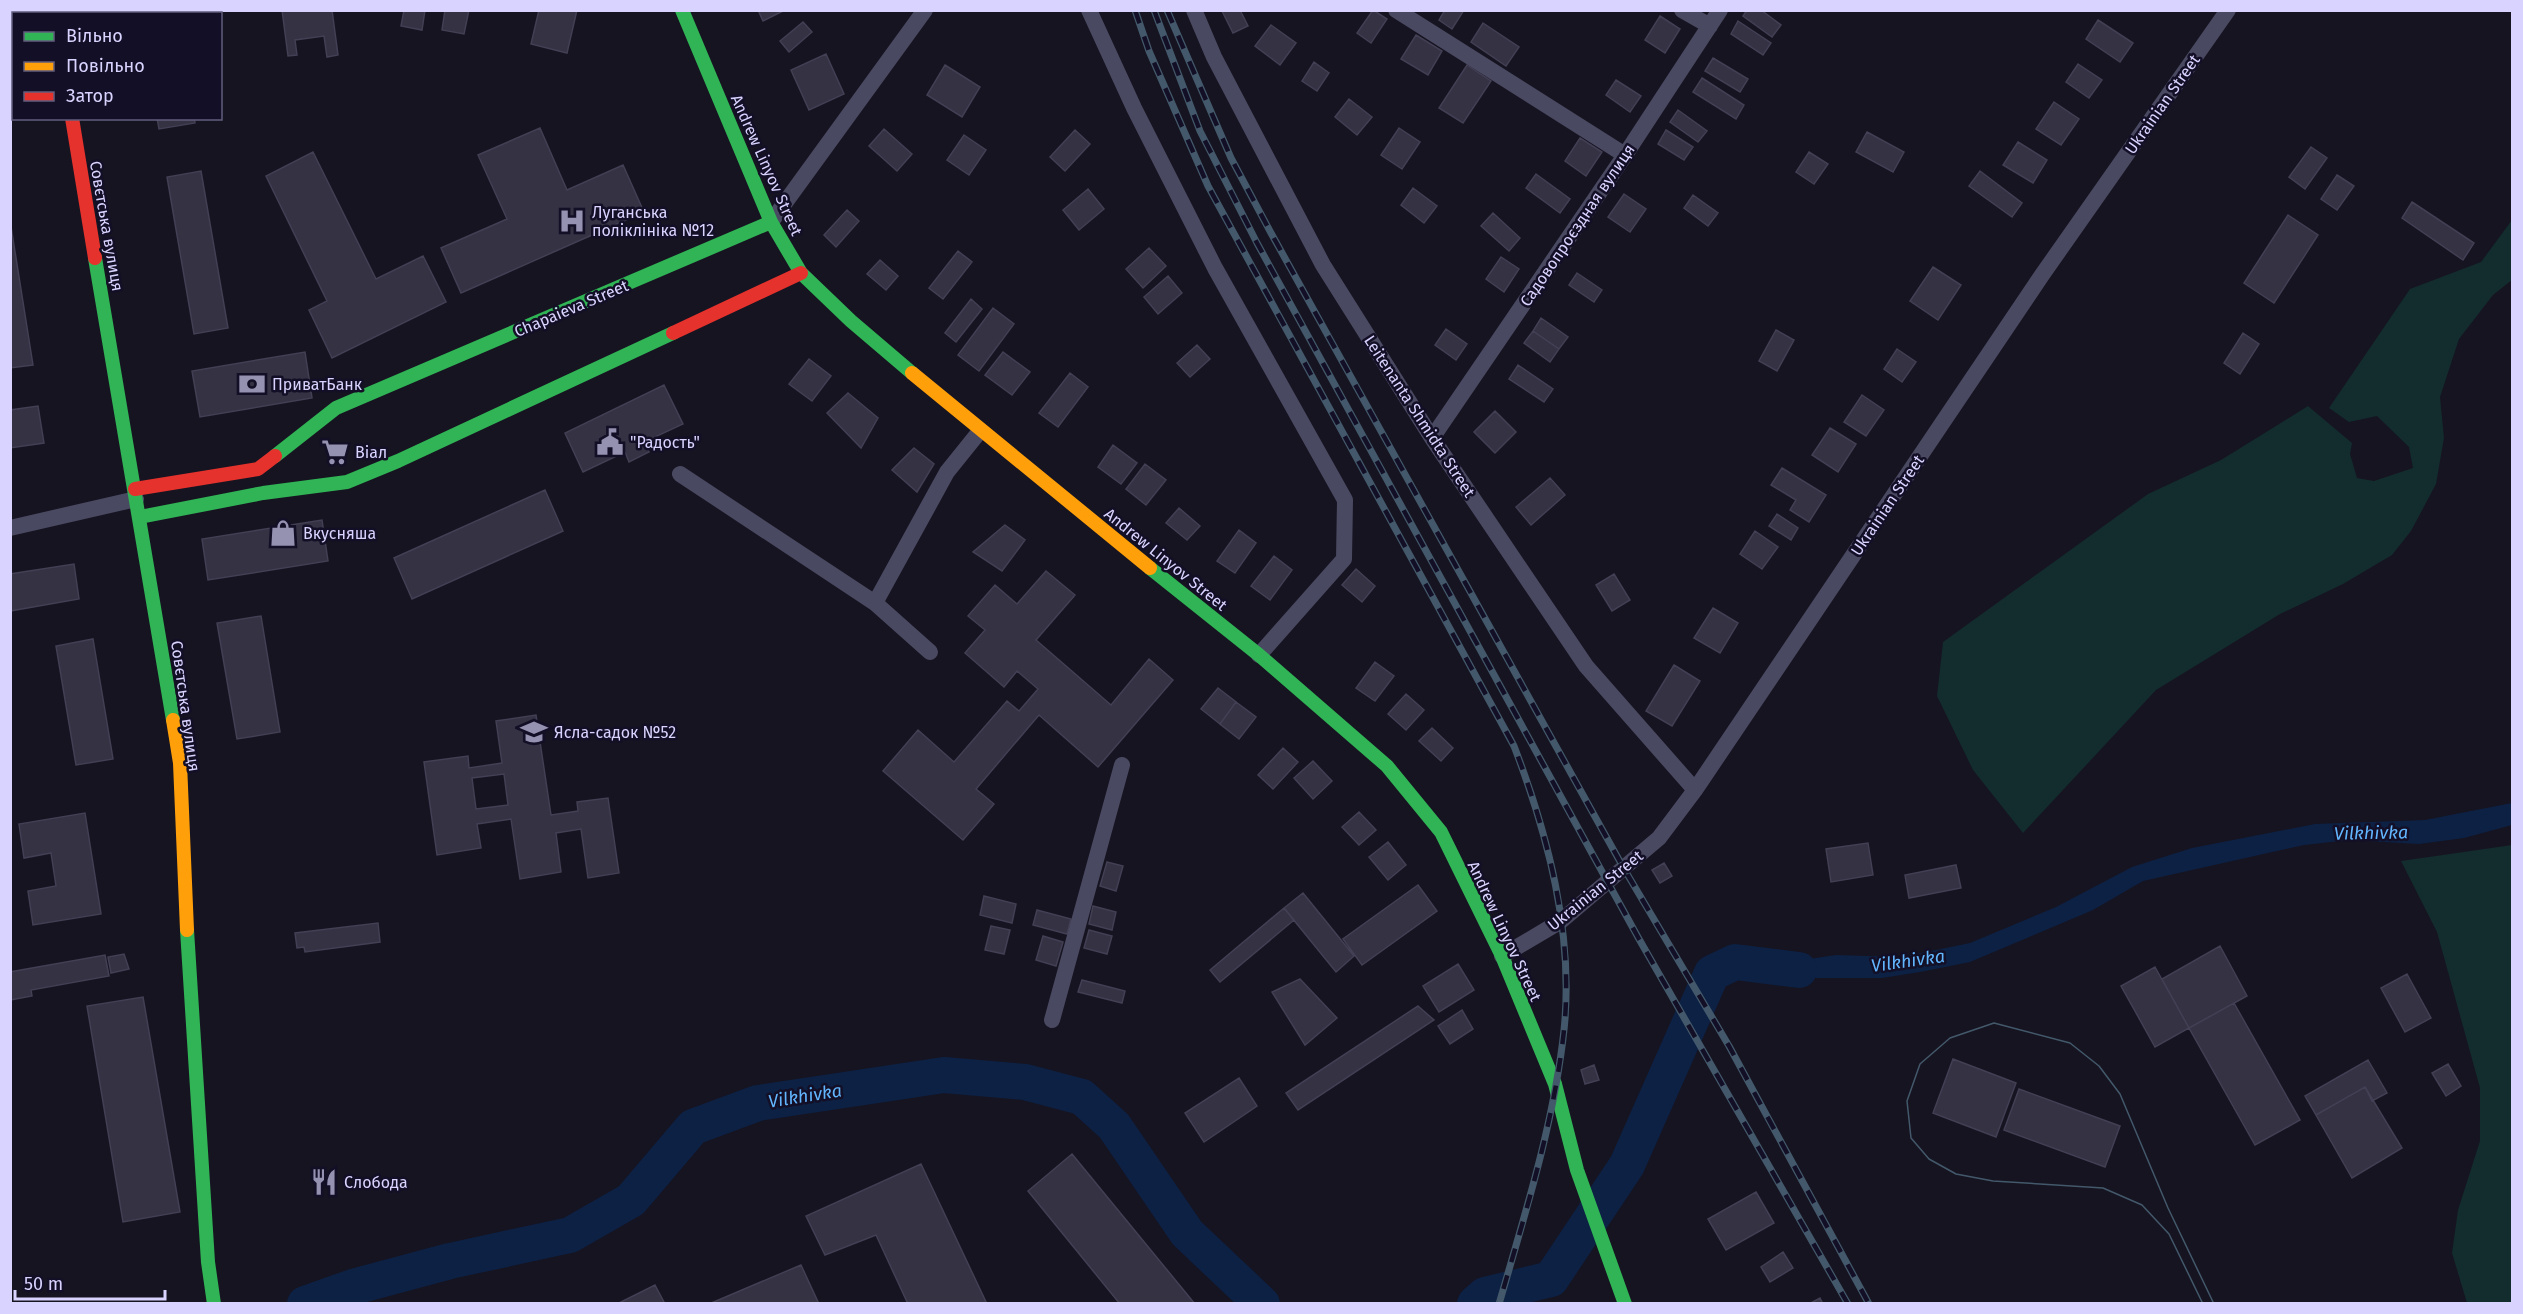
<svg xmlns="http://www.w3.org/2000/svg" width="2523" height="1314" font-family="'Fira Sans',sans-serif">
<rect width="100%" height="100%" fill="#161421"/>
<path fill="#132c2d" d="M2512,220v60l-19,15 -34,44 -19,58 4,41 -8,46 -25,47 -19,24 -49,29 -63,30 -124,76 -133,143 -50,-63 -36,-74 6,-54 205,-148 73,-34 87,-54 44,37 -2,11 7,24 17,3 39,-13 -4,-21 -32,-31 -28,6 -20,-14 81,-119 71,-27z
M2512,845v458h-45l-15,-50 6,-43 22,-69v-53l-43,-156 -36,-71z"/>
<path fill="#0d2144" d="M2512,803v22l-48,13 -45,6 -70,-4 -45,5 -161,36 -50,29 -123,52 -50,10 -38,6h-119l-18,-3 6,-18 31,6 54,-8 64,2 41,-8 29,-6 86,-36 76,-40 60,-19 123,-24 110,-4z"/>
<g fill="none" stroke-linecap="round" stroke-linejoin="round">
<path stroke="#0d2144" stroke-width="36" d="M305,1304l48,-17 97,-26 120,-26 61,-35 62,-73 65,-24 186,-28 81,7 57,15 32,29 73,107 75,71
M1475,1304l10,-9 66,-16 76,-114 85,-192 23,-11 64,8"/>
</g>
<path fill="#343243" stroke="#433f54" stroke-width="1.5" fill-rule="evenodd" d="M138,10h37l1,4h-38z
M282,10h50l6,45 -11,2 -3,-21 -29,4 2,15 -9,1z
M404,10h21l-3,20 -21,-4z
M445,10h24l-5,24 -22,-4z
M539,10h38l-10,43 -36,-9z
M758,10h27l-22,11z
M1240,10l8,16 -15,7 -11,-22z
M1373,10l14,9 -16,24 -14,-10z
M1445,10h19l-12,19 -13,-9z
M1747,10h14l20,15 -9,12 -29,-21z
M1660,16l20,13 -15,24 -20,-13z
M2098,20l35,23 -13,19 -34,-23z
M1738,21l33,22 -8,12 -32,-21z
M803,22l9,10 -23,20 -9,-11z
M1483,23l36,24 -13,19 -35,-24z
M1271,25l25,18 -16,22 -25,-19z
M1416,35l26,16 -14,24 -27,-16z
M826,54l18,40 -35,16 -18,-40z
M1713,58l35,21 -8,13 -35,-21z
M1314,62l15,11 -12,18 -15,-10z
M2078,64l24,16 -13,18 -23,-16z
M945,65l35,22 -18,30 -35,-22z
M1467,65l24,16 -28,42 -24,-15z
M1702,78l42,27 -8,14 -43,-27z
M1616,80l25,16 -11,16 -24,-17z
M1349,99l23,18 -15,18 -22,-18z
M2054,102l25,17 -18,26 -25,-16z
M1678,110l29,21 -9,11 -28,-20z
M157,118h37l1,5 -36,6z
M540,128l27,62 56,-25 21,47 -183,81 -20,-45 66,-29 -29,-64z
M1399,128l21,14 -18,27 -21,-14z
M884,129l28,25 -15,17 -28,-25z
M1075,130l15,14 -25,27 -15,-14z
M1666,130l27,17 -9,13 -26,-16z
M1867,132l37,20 -11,20 -37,-20z
M964,135l22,15 -17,25 -22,-15z
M1580,138l22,14 -16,24 -21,-15z
M2018,142l29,18 -14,23 -30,-18z
M2311,147l16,11 -22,31 -16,-12z
M313,152l63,127 47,-23 23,46 -114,56 -23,-48 18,-9 -61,-125z
M1809,152l19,12 -14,20 -18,-12z
M201,171l27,157 -34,6 -27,-157z
M1980,171l42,32 -10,14 -43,-31z
M1536,174l34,25 -10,14 -34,-25z
M2337,175l17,11 -17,24 -16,-11z
M1413,188l24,18 -13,17 -23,-18z
M1088,189l16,20 -25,21 -16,-20z
M1624,194l22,15 -16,23 -22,-15z
M1693,195l25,18 -10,13 -24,-18z
M2412,202l62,41 -11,17 -61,-42z
M847,210l12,11 -23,26 -12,-12z
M1493,213l27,25 -11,13 -28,-25z
M2288,215l30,20 -44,68 -30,-20z
M10,220l23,145 -23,3z
M1149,248l17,18 -23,22 -17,-19z
M958,251l14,11 -29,37 -14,-11z
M1501,257l18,12 -15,23 -18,-13z
M880,260l18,16 -12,14 -19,-16z
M1933,267l28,18 -23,35 -28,-19z
M1577,273l25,17 -8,12 -25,-17z
M1168,276l14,17 -24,21 -14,-17z
M971,299l11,10 -26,33 -11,-9z
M993,308l21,16 -35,47 -21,-16z
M1541,318l27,19 -9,12 -26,-18z
M1446,329l21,15 -11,16 -21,-15z
M1776,330l18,10 -17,31 -18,-10z
M1533,331l26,18 -9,13 -26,-19z
M2243,333l16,11 -19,30 -16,-11z
M1197,345l13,14 -20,18 -13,-14z
M1897,349l19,13 -14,20 -18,-13z
M305,352l7,46 -112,19 -8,-46z
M1003,352l27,20 -18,23 -27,-20z
M809,359l22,17 -19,25 -23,-17z
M1518,365l35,24 -9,13 -35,-23z
M1070,373l18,14 -30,40 -19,-14z
M664,385l19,39 -39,18 5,10 -20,10 -4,-10 -42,20 -18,-39z
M848,393l30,25 -17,30 -34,-35z
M1862,395l22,15 -18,26 -22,-14z
M38,406l6,37 -34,5v-38z
M1495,411l21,21 -21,21 -21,-21z
M1830,428l26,16 -18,28 -26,-17z
M1113,445l24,18 -16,21 -23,-17z
M914,448l20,16 -17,28 -25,-22z
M1145,464l21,16 -20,25 -20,-16z
M1782,468l44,27 -17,27 -19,-12 6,-10 -25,-15z
M1550,478l15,17 -34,30 -15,-18z
M545,490l18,41 -151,68 -18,-41z
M1179,508l21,18 -13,14 -21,-17z
M1777,514l21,14 -7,12 -22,-14z
M322,520l6,41 -120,19 -6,-41z
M1005,525l20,15 -23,31 -29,-19z
M1239,530l17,13 -21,30 -18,-12z
M1755,531l23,16 -16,22 -22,-15z
M1274,556l18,14 -22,30 -19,-14z
M74,564l5,35 -69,12v-37z
M1356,569l19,17 -13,16 -20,-17z
M1046,571l29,24 -39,45 75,65 38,-46 24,21 -75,87 -59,-52 -63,74 18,15 -31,36 -80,-69 35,-41 36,32 53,-61 12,10 19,-22 -21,-18 -13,16 -39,-34 20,-23 -17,-14 27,-31 22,19z
M1614,574l16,26 -18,11 -16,-26z
M1713,608l25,15 -18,30 -26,-15z
M261,616l19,116 -43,7 -20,-116z
M93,639l20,120 -37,6 -20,-119z
M1375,662l19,14 -19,25 -19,-13z
M1674,665l26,16 -28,45 -26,-15z
M1218,688l18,14 -16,22 -19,-15z
M1406,694l18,16 -18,20 -18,-16z
M1236,702l20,15 -17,22 -19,-15z
M536,715l15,100 27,-4 -1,-9 31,-4 11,75 -31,5 -7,-49 -25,4 5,39 -41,7 -9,-60 -34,5 4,24 -44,7 -13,-93 44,-6 1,12 33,-5 -6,-42zM504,774l4,31 -32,4 -4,-31z
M1432,728l21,20 -12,13 -22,-20z
M1283,748l15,14 -25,27 -15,-14z
M1313,761l19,20 -19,18 -19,-21z
M1359,812l17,18 -17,15 -17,-18z
M85,813l16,101 -68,11 -5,-34 28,-5 -5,-33 -27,5 -5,-34z
M1388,842l18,23 -18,15 -19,-23z
M1868,843l5,32 -42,7 -5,-33z
M1107,862l16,4 -7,25 -16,-5z
M1664,863l8,13 -12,7 -8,-13z
M1956,865l5,23 -52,10 -4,-23z
M1418,885l19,26 -75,54 -19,-26z
M1303,893l51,63 -18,16 -52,-64z
M984,896l32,8 -4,19 -32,-8z
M1093,906l23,6 -4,18 -23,-6z
M1284,908l10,12 -74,62 -10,-12z
M1037,910l34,9 -4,15 -34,-9z
M378,923l2,19 -75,10 -1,-5 -7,1 -2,-15z
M991,926l19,4 -6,24 -19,-4z
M1089,930l23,6 -5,18 -23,-6z
M1043,936l20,6 -7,24 -20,-6z
M2220,946l27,50 -58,32 -27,-49z
M124,954l5,15 -18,4 -3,-16z
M105,955l4,21 -78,14 1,6 -22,4v-28z
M1458,964l16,26 -35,22 -16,-26z
M2155,967l34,61 -34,19 -34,-61z
M2407,974l24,44 -26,14 -24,-44z
M1300,979l37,39 -32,27 -33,-53z
M1082,980l43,11 -3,12 -44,-11z
M143,997l37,215 -57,10 -36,-216z
M2234,1003l66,117 -45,25 -66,-117z
M1418,1006l16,14 -136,90 -12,-17z
M1462,1010l11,19 -23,15 -12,-18z
M1953,1059l63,24 -20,54 -63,-24z
M2368,1060l19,33 -15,8 -7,-14 -49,28 -11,-19z
M2448,1064l13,22 -15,10 -14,-23z
M1594,1065l5,15 -14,4 -4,-14z
M1239,1078l18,28 -53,36 -19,-29z
M2365,1087l37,61 -50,30 -36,-63z
M2019,1089l101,37 -15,41 -101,-37z
M1072,1154l123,150h-75l-92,-113z
M921,1164l66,140h-79l-32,-69 -51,20 -19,-39z
M1756,1192l18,31 -48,27 -18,-31z
M1783,1252l10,16 -23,14 -9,-15z
M801,1265l18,39h-110z
M655,1285l10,19h-48z
M1820,1298l3,6h-14z"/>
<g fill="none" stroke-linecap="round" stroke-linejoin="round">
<path stroke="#4a4962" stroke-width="16" d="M1089,10l45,98 81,160 130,232 -1,59 -85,96
M1194,10l20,47 109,208 109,173 154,228 109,124
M1396,10l229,145
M1682,10l28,16
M771,222l154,-212
M1432,438l193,-283 95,-145
M680,474l195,129 55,49
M10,528l126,-29
M875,603l72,-131 33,-41
M1502,956l59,-35 98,-83 36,-48 347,-515 186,-265
M1052,1020l70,-255"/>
<path stroke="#30b455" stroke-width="14" d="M54,10l1,4
M682,10l89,212 30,51 50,48 61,52
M95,258l78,462
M275,456l61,-48 435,-186
M140,517l123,-24 84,-11 51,-21 275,-128
M1150,568l109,87 128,111 54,66 61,124 53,128 22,86 48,134
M187,930l21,332 6,42"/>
<path stroke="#ff9f0a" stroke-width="14" d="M912,373l238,195
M173,720l7,43 7,167"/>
<path stroke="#e5322d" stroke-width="14" d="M72,118l23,140
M673,333l128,-60
M135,489l123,-20 17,-13"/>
<path stroke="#43596b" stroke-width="1.5" d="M2203,1304l-34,-70 -27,-29 -39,-17 -110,-7 -37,-7 -27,-15 -18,-21 -4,-37 13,-37 30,-26 44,-15 76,20 29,23 21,28 48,114 46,96"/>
<defs>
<path id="rail" d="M1135,10l14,41 59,135 306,560c34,89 60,188 50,284 -10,93 -39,184 -65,274
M1154,10l46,121 57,112 382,696 209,365
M1167,10l64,148 40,75 352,634 106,179 140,258"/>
</defs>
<use href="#rail" stroke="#43596b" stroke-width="7"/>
<use href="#rail" stroke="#130f26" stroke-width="4.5" stroke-dasharray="14" stroke-linecap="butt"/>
</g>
<defs>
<symbol id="hospital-bare" viewBox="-9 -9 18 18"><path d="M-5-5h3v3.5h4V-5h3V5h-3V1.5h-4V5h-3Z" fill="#9591b1" stroke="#130f26" stroke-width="2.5" paint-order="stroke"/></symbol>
<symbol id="bank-bare" viewBox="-9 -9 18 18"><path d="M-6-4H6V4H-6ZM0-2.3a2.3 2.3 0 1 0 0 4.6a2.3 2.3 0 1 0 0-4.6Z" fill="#9591b1" stroke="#130f26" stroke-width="2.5" paint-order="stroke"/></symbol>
<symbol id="civic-bare" viewBox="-9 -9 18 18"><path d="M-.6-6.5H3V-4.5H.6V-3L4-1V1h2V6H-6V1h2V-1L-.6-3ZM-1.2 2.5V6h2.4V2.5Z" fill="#9591b1" stroke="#130f26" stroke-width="2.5" paint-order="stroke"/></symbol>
<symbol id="supermarket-bare" viewBox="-9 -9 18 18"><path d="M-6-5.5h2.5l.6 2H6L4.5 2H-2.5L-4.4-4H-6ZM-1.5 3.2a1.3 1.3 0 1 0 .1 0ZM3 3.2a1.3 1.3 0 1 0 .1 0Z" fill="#9591b1" stroke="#130f26" stroke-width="2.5" paint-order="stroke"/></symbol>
<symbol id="shop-bare" viewBox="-9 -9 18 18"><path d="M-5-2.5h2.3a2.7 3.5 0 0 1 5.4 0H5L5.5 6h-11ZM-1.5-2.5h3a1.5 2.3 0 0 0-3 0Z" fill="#9591b1" stroke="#130f26" stroke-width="2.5" paint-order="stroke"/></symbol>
<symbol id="school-bare" viewBox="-9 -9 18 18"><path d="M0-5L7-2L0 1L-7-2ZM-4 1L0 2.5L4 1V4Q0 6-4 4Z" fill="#9591b1" stroke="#130f26" stroke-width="2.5" paint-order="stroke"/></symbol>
<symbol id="restaurant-bare" viewBox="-9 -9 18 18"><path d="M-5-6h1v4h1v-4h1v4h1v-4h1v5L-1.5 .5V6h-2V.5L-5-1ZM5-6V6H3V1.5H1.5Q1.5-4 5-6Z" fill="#9591b1" stroke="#130f26" stroke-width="2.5" paint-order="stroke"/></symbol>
</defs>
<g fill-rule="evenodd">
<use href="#hospital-bare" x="553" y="202" width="38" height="38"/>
<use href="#bank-bare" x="233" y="365" width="38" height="38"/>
<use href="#civic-bare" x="591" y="423" width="38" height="38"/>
<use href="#supermarket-bare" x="316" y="433" width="38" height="38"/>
<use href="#shop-bare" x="264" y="514" width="38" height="38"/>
<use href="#school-bare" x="515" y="713" width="38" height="38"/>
<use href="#restaurant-bare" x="305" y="1163" width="38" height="38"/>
</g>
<g text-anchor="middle" stroke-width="5" stroke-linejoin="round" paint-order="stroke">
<g font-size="16" fill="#d9d4ff" stroke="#130f26">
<text transform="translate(2162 104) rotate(-55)" y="6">Ukrainian Street</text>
<text transform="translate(767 165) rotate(66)" y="6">Andrew Linyov Street</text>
<text transform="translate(1577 225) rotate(-56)" y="6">Садовопроєздная вулиця</text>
<text transform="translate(107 226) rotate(80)" y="6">Совєтська вулиця</text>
<text transform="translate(571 308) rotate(-23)" y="6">Chapaieva Street</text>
<text transform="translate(1420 416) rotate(57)" y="6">Leitenanta Shmidta Street</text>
<text transform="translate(1887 505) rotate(-56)" y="6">Ukrainian Street</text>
<text transform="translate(1166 559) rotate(39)" y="6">Andrew Linyov Street</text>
<text transform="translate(186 706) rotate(82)" y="6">Совєтська вулиця</text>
<text transform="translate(1595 890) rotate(-39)" y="6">Ukrainian Street</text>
<text transform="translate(1505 931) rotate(65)" y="6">Andrew Linyov Street</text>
</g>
<g font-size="16" fill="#d9d4ff" stroke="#130f26" text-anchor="start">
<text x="592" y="218">Луганська<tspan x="592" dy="18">поліклініка №12</tspan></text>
<text x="272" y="390">ПриватБанк</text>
<text x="630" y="448">"Радость"</text>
<text x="355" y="458">Віал</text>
<text x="303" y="539">Вкусняша</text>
<text x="554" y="738">Ясла-садок №52</text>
<text x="344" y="1188">Слобода</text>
</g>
<g font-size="18" font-style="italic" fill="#62b6ff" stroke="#130f26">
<text transform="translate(2371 833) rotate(-1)" y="6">Vilkhivka</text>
<text transform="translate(1908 961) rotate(-8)" y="6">Vilkhivka</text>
<text transform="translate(805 1096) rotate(-9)" y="6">Vilkhivka</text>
</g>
</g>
<rect width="2523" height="1314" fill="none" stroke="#d9d4ff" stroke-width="24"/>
<rect x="12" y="12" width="210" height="108" fill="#130f26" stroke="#625e7d" stroke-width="1.5"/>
<rect x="24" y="32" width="30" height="9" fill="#30b455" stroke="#625e7d" stroke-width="1.5"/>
<text x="66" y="42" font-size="18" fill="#d9d4ff">Вільно</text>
<rect x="24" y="62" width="30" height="9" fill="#ff9f0a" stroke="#625e7d" stroke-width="1.5"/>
<text x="66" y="72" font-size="18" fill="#d9d4ff">Повільно</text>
<rect x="24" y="92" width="30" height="9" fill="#e5322d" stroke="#625e7d" stroke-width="1.5"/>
<text x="66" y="102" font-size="18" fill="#d9d4ff">Затор</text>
<path d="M15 1290v9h150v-9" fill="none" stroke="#d9d4ff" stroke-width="3"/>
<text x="24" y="1290" font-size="18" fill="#d9d4ff" stroke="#130f26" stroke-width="4.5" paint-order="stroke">50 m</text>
</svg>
